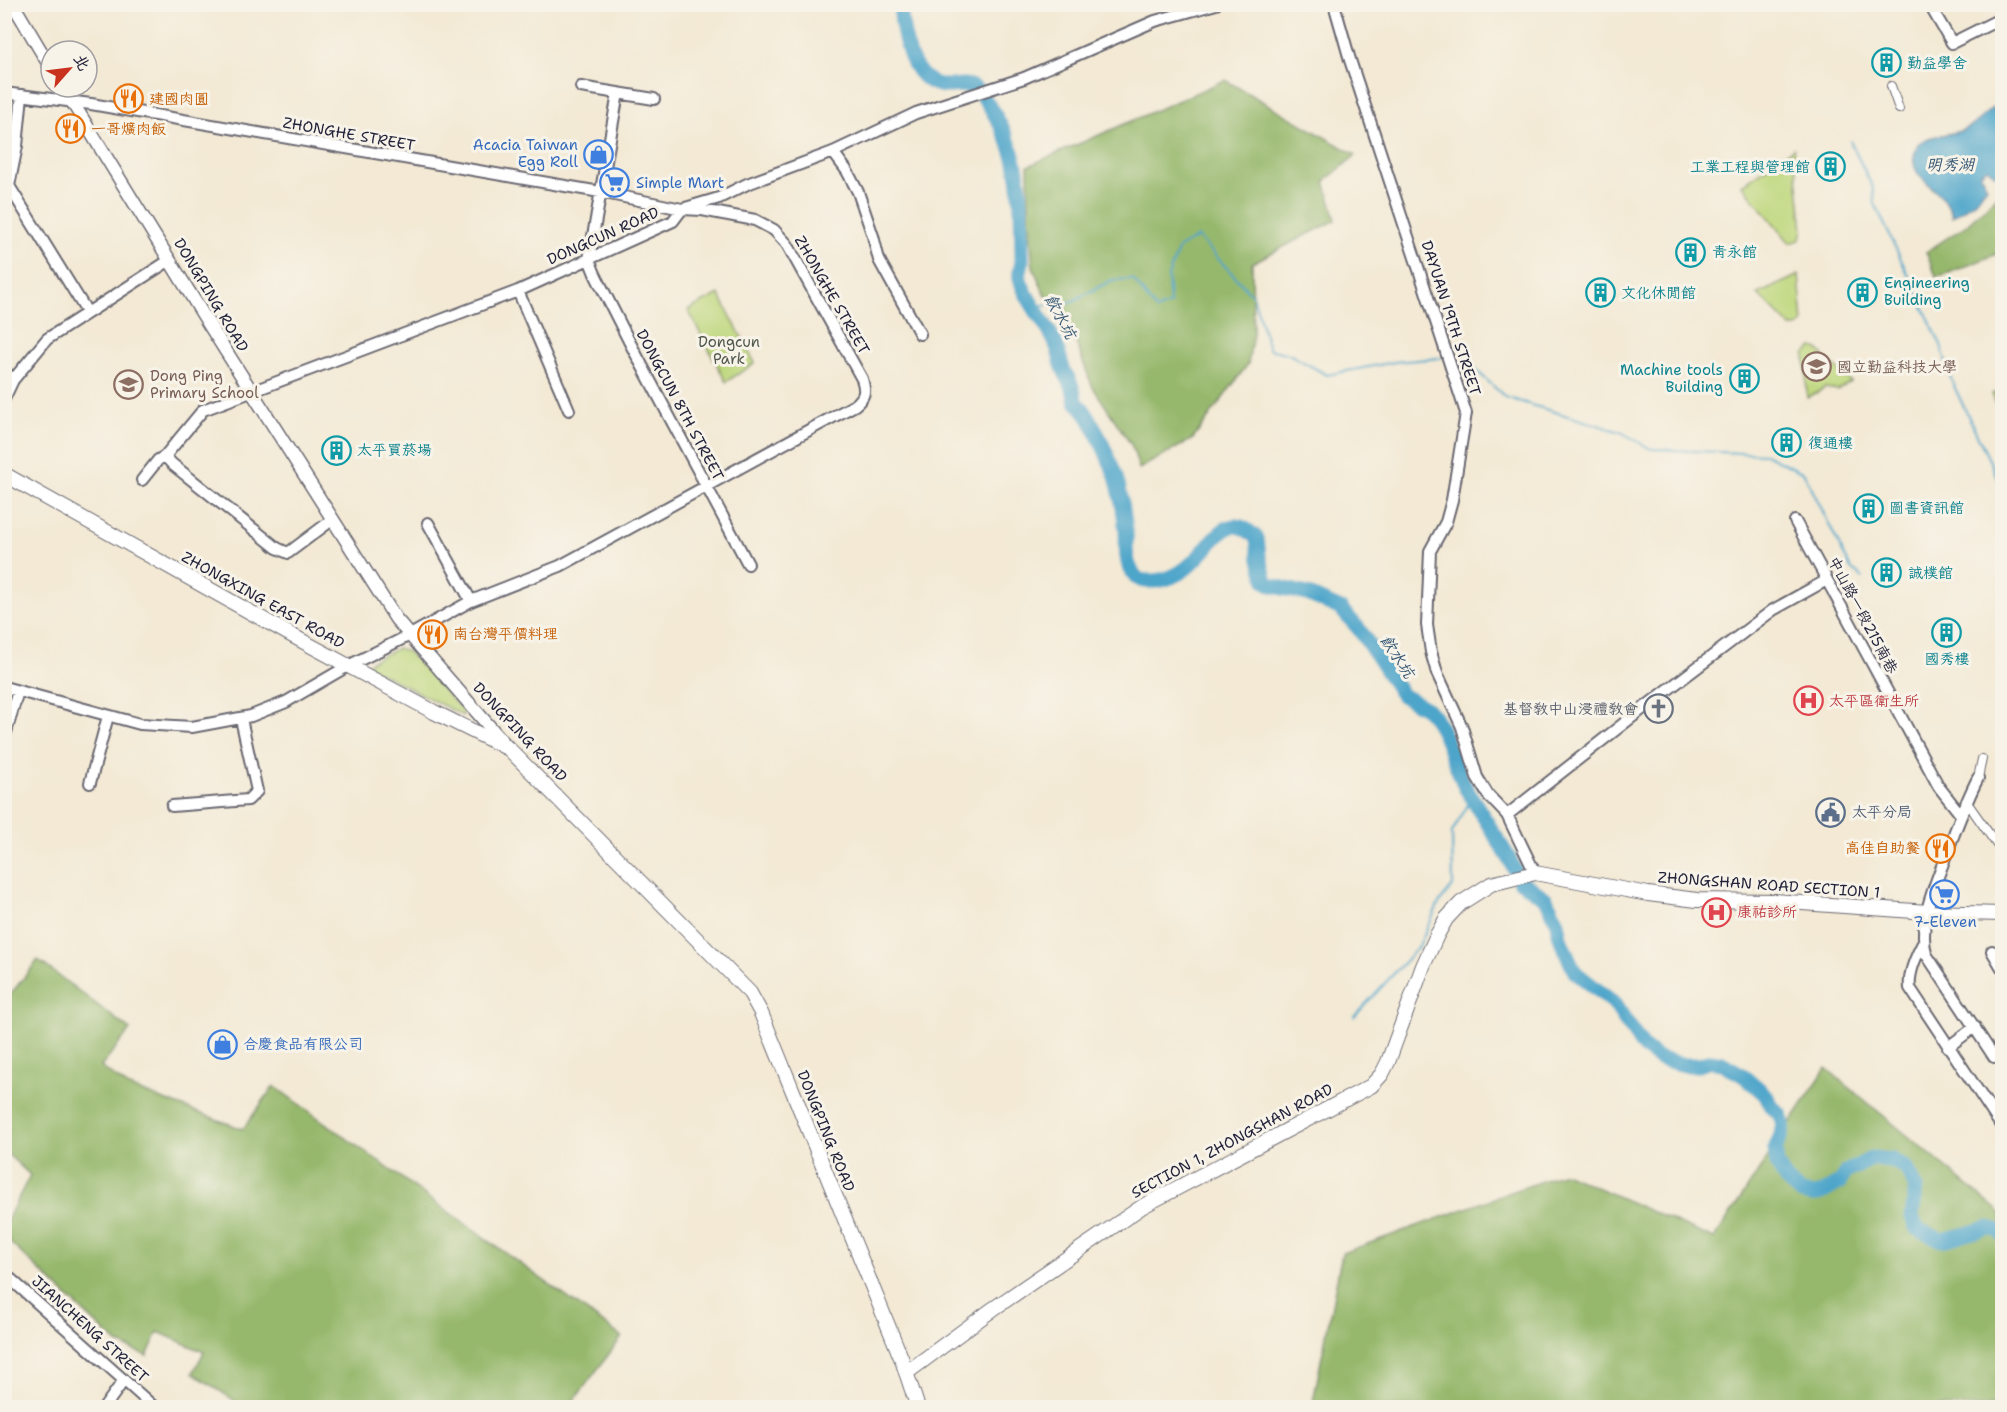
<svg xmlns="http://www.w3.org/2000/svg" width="2007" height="1412" font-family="'Shantell Sans','LXGW WenKai TC',sans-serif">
<rect width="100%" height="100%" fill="#f7f3e8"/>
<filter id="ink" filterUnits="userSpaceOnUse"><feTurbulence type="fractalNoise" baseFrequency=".0167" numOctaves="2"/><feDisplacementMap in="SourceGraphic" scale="12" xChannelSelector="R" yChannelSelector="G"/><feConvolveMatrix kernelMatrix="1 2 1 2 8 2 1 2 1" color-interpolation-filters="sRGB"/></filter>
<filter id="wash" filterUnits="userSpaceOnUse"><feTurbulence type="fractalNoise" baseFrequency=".008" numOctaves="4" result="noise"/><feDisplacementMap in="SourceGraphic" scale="24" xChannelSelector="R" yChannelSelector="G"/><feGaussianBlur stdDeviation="1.35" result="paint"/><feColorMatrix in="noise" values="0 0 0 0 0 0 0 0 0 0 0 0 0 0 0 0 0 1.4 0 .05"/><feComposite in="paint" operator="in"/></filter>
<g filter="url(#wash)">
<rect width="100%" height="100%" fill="#f3e9d4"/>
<path fill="#bed77c" stroke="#707c5c" stroke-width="1.5" d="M1794,148l9,83 -3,9 -10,3 -48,-58z
M1799,275l4,48 -5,4h-7l-33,-33z
M719,294l36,69 -29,19 -38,-72z
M1813,347l4,2 34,33 -13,8 -13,-2 -18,10 -2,-44z
M2002,390v28l-10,-24z
M398,648l10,4 55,59v5l-96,-50 4,-5z"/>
<path fill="#96b86c" stroke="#5c6d54" stroke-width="1.5" d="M1225,80l131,75 -31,26 11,39 -84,43 1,71 -5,30 -55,75 -54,30 -7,-23 -40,-60 -24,-65 -24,-28 -11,-26 -4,-49 -1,-52z
M2002,192v60l-56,22 -10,2 -10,-24 39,-26z
M38,960l92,70 -29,37 28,20 114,42 31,-43 348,251 -50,66 3,4h-331l-51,-34 11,-21 -46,-20 -11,24 -30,-13 -112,-105v-14l25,-49 -25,-23v-151z
M1826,1068l176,146v193h-690l30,-154 222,-80 150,66z"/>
<path fill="#4ea5ca" stroke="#386482" stroke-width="1.5" d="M1994,107l5,4 1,18 2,5v40l-5,2 -10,-8 -7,6 7,13 -13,15 -22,15c-4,-28 -47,-37 -37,-65 7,-22 37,-14 53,-24 9,-6 17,-14 26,-21z"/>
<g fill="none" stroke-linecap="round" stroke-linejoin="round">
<path stroke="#4ea5ca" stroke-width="2" d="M1850,141l23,47 2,16 66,141 11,37 50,105
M1034,306l37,-4 41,-22 21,-1 23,31 14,-6 -2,-28 11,-28 19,-11 55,59 16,53 20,5 38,21 67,-13 47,-4
M1457,364l19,6 29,27 116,35 30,17 114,5 39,19 47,96 12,9
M1354,1017l65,-71 20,-43 14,-17 -1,-54 20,-34"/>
<path stroke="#4ea5ca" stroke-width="15" d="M900,4c2,29 10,82 47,82 10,0 22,-4 30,4 11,10 30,45 34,59 12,33 10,73 11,108 1,7 -4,15 -2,22 7,23 25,42 35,63 4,8 5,18 8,26 2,6 6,11 8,16 3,6 3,12 5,18 3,3 7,6 9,10 10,14 25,49 31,65 5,17 8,36 10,54 1,16 -3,32 11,47 5,4 12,3 18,3 43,-4 55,-52 79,-55 10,-1 16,7 23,12l2,18 7,25 5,4 36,9 34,15 18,20 43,66 23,13 9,8 10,19 21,52 44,71 10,22 26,18 5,8 1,5 7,11 1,12 4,12 12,26 39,31 30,45 16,11 25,6h14l11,-4 12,2 22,13 22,19 6,12 8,7 3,10 -2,11 -6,14 2,15 9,16 15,13 11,2 10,-2 17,-10 7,-11 27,-14 19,2 14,8 10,19 -4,30 5,12 25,11 47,-12 11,3 2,4"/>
</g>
</g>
<g filter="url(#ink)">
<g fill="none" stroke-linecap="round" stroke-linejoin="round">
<defs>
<path id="pedestrian" d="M1891,86l8,23
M1978,778l4,-19
M1966,801l36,51"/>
<path id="minor" d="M1334,4l16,56 116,353 -14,87 -6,22 -16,29 -3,74 4,27 6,21 25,54 15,50 11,18 19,20 28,58
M1929,4l23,39 50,-25
M581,87l73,12
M4,93l87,11 509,88 82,17 20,1 53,10 19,10 13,14 75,135c4,12 3,18 -7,26l-295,161 -89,35 -61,34 -62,31 -62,36 -35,14 -59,11 -52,-3 -136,-37
M618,93l-29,166 6,15 35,69 118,221
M22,95l-5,51 -8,40 78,126
M833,152l14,19 11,21 15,44 6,24 41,74
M518,291l51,119
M4,370l9,10
M4,399l9,-19 34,-41 123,-79
M165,456l7,8 105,84 11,5 44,-33
M142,480l16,-20 7,-4 38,-46 315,-119 155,-70 9,-12 37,-11 28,-14 86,-32 83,-39 108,-35 131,-57 61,-17
M1795,521l144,266 22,28
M428,523l43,78
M4,739l14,-48
M1978,778c-13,25 -22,51 -32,77 -11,31 -28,66 -20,99l68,103
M90,783l18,-67
M172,806l76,-6 9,-9 -16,-72
M1507,815l134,-105 132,-100 54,-30
M1923,943c-7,13 -15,30 -13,45l92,139
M1992,951l10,17
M1948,1047l27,-20
M4,1273l151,135
M104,1408l20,-28"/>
<path id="tertiary" d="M13,4l38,64
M63,87l147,239 186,293 113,130"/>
<path id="secondary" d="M4,474l287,161 143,77 75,37 241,244 11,20 141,347 16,48
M906,1373l87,-64 150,-103 228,-120 11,-12 6,-12 35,-96 14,-31 9,-16 15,-16 30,-19 44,-11 113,21 49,6 77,1 154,11 74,2"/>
</defs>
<use href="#pedestrian" stroke="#6b6871" stroke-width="10"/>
<use href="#minor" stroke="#6b6871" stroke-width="14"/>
<use href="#tertiary" stroke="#6b6871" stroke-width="15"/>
<use href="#secondary" stroke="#6b6871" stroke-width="16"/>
<use href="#pedestrian" stroke="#fff" stroke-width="8"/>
<use href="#minor" stroke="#fff" stroke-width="10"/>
<use href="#tertiary" stroke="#fff" stroke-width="12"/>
<use href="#secondary" stroke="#fff" stroke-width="14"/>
</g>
</g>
<defs>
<symbol id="building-ring" viewBox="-11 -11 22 22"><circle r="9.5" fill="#f7f3e8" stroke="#0f9aa8" stroke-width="1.5"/><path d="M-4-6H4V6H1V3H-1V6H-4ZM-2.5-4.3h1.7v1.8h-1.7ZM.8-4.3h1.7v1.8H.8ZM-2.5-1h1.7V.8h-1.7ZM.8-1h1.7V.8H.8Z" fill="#0f9aa8"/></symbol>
<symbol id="restaurant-ring" viewBox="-11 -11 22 22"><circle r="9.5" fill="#f7f3e8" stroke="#e8710a" stroke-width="1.5"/><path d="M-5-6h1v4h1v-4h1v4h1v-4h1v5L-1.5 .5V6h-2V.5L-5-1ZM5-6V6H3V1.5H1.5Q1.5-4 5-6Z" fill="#e8710a"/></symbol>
<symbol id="shop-ring" viewBox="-11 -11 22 22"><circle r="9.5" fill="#f7f3e8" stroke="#3f7fe0" stroke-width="1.5"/><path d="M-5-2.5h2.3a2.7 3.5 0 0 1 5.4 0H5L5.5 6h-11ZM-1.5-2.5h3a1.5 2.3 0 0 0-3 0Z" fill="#3f7fe0"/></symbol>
<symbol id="supermarket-ring" viewBox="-11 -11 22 22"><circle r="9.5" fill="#f7f3e8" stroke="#3f7fe0" stroke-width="1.5"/><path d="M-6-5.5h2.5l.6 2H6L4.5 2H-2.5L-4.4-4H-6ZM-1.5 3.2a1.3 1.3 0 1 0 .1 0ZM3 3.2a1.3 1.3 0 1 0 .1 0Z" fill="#3f7fe0"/></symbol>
<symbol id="university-ring" viewBox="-11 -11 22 22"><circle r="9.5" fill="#f7f3e8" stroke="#8d6e63" stroke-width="1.5"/><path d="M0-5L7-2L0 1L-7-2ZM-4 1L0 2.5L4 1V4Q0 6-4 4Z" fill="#8d6e63"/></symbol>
<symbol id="school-ring" viewBox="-11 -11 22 22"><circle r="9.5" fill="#f7f3e8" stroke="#8d6e63" stroke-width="1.5"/><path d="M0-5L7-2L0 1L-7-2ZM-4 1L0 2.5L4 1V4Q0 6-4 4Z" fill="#8d6e63"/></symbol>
<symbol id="hospital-ring" viewBox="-11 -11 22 22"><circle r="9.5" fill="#f7f3e8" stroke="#e0444e" stroke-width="1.5"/><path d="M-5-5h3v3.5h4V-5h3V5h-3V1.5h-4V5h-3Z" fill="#e0444e"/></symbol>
<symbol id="church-ring" viewBox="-11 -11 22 22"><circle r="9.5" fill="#f7f3e8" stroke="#6b7280" stroke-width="1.5"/><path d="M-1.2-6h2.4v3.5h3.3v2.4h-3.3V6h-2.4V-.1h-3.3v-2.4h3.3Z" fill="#6b7280"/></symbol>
<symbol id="civic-ring" viewBox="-11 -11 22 22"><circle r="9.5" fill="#f7f3e8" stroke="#5c6f8a" stroke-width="1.5"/><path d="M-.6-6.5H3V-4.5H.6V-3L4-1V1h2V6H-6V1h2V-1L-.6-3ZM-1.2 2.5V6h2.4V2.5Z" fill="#5c6f8a"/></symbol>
</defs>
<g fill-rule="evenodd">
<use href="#building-ring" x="1870" y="46" width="33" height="33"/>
<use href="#restaurant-ring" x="112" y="82" width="33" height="33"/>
<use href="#restaurant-ring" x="54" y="112" width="33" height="33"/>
<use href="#shop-ring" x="582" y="138" width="33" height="33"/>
<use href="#building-ring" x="1814" y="150" width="33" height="33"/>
<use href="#supermarket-ring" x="598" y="166" width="33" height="33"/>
<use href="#building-ring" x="1674" y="236" width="33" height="33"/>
<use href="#building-ring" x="1846" y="276" width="33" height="33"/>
<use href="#building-ring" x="1584" y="276" width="33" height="33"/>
<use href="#university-ring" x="1800" y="350" width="33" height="33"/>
<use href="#building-ring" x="1728" y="362" width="33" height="33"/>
<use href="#school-ring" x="112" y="368" width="33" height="33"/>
<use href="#building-ring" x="1770" y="426" width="33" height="33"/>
<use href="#building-ring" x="320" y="434" width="33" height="33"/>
<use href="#building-ring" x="1852" y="492" width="33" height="33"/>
<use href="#building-ring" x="1870" y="556" width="33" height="33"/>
<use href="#building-ring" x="1930" y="616" width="33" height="33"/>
<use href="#restaurant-ring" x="416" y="618" width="33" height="33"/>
<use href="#hospital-ring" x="1792" y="684" width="33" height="33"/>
<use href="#church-ring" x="1642" y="692" width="33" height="33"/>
<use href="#civic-ring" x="1814" y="796" width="33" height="33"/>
<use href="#restaurant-ring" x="1924" y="832" width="33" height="33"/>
<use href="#supermarket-ring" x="1928" y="878" width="33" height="33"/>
<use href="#hospital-ring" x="1700" y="896" width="33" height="33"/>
<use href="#shop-ring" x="206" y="1028" width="33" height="33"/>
</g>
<g text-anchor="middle" stroke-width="6" stroke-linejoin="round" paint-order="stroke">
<g font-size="15" fill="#0d838f" stroke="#f7f3e8" text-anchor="start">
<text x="1907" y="68">勤益學舍</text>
<text x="1810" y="172" text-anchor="end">工業工程與管理館</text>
<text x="1712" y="257">青永館</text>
<text x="1884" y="288">Engineering<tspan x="1884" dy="17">Building</tspan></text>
<text x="1621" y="298">文化休閒館</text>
<text x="1723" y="375" text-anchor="end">Machine tools<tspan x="1723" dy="17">Building</tspan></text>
<text x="1808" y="448">復通樓</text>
<text x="357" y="455">太平買菸場</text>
<text x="1889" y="513">圖書資訊館</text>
<text x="1908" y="578">誠樸館</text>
<text x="1947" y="664" text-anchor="middle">國秀樓</text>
</g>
<g font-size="15" fill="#c56008" stroke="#f7f3e8" text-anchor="start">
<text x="149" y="104">建國肉圓</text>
<text x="91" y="134">一哥爌肉飯</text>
<text x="453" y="639">南台灣平價料理</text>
<text x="1920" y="853" text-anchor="end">高佳自助餐</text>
</g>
<g font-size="15" fill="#22223b" stroke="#f7f3e8">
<text transform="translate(349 134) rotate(10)" y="5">ZHONGHE STREET</text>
<text transform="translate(603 236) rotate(-24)" y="5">DONGCUN ROAD</text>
<text transform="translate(211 295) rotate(59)" y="5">DONGPING ROAD</text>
<text transform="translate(832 295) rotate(60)" y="5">ZHONGHE STREET</text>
<text transform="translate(1451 318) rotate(72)" y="5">DAYUAN 19TH STREET</text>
<text transform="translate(680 405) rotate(62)" y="5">DONGCUN 8TH STREET</text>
<text transform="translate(263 600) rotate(29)" y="5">ZHONGXING EAST ROAD</text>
<text transform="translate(1863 615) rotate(62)" y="5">中山路一段215南巷</text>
<text transform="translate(520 732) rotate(47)" y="5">DONGPING ROAD</text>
<text transform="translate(1769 885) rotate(4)" y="5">ZHONGSHAN ROAD SECTION 1</text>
<text transform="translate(826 1131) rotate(68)" y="5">DONGPING ROAD</text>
<text transform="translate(1232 1141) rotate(-28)" y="5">SECTION 1, ZHONGSHAN ROAD</text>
<text transform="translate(90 1329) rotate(42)" y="5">JIANCHENG STREET</text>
</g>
<g font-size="15" fill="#366cbe" stroke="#f7f3e8" text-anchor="start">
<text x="578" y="150" text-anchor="end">Acacia Taiwan<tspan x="578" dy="17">Egg Roll</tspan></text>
<text x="636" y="188">Simple Mart</text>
<text x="1945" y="927" text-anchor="middle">7-Eleven</text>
<text x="243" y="1049">合慶食品有限公司</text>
</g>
<g font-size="15" fill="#51584e" stroke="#f7f3e8">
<text x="729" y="347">Dongcun<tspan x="729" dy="17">Park</tspan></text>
</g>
<g font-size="15" fill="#785e54" stroke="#f7f3e8" text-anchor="start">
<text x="1837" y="372">國立勤益科技大學</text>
<text x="150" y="381">Dong Ping<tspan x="150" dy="17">Primary School</tspan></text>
</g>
<g font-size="15" fill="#be3a42" stroke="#f7f3e8" text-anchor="start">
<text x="1829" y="706">太平區衛生所</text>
<text x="1737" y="917">康祐診所</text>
</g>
<g font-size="15" fill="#5b616d" stroke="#f7f3e8" text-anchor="end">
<text x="1638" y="714">基督教中山浸禮教會</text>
</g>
<g font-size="15" fill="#4e5e75" stroke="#f7f3e8" text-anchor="start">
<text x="1852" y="817">太平分局</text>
</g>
<g font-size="16" font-style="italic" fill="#345674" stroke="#f7f3e8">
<text x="1950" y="170">明秀湖</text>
<text transform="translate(1061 316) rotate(62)" y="6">飲水坑</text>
<text transform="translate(1398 656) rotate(57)" y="6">飲水坑</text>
</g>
</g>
<rect width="2007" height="1412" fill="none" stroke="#f7f3e8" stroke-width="24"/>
<g transform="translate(69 69) rotate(62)"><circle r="28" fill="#f7f3e8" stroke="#a29fa3" stroke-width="1.5"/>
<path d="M0-4.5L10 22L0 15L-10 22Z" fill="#c8321e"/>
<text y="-9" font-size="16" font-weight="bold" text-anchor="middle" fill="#22223b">北</text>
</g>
</svg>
